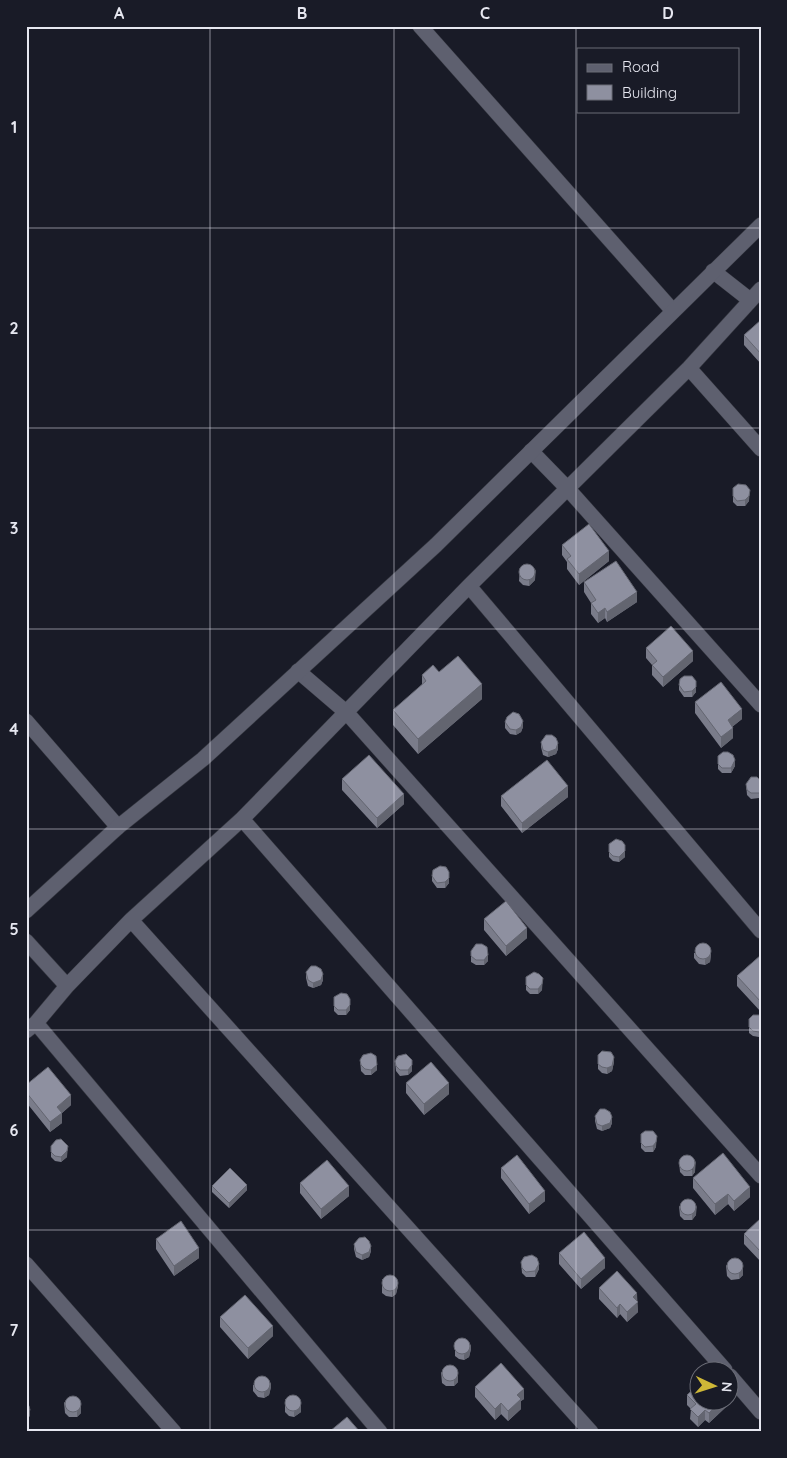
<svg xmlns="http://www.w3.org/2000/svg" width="787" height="1458" font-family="Quicksand,sans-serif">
<rect width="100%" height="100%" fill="#191b27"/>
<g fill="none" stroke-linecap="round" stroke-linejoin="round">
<defs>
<path id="minor" d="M420,26l253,285
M713,271l37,29
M689,368l72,81
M531,451l37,38 193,216
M469,586l292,345
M298,671l49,42 414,463
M26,721l92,106
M242,819l483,551
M131,920l460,512
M26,941l41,45
M36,1023l344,409
M26,1031l10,-8 31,-37 64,-66 111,-101 227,-233 220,-218 72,-79
M26,1264l148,168
M730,1376l31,36"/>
<path id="tertiary" d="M26,911l92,-84 85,-68 233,-214 325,-320"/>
</defs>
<use href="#minor" stroke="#363841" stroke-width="16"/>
<use href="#tertiary" stroke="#363841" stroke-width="16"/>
<use href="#minor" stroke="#5e606f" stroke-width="15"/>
<use href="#tertiary" stroke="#5e606f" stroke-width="15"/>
</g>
<path fill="#7a7c8a" d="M761,320v44l-17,-19v-10z
M733,488l16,13 -4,5h-8l-4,-4z
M562,545l47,16 -30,24 -12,-16v-7l-5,-7z
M520,568l15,12 -6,6 -6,-1 -4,-4z
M584,582l53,20 -30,20 -2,-4 -7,5 -7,-9v-11l-7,-11z
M646,648l47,13 -30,26 -11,-12v-10l-6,-7z
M439,672l43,27 -64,55 -25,-29v-15l29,-25v-10z
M679,685l17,7 -4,5h-8l-5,-7z
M695,702l47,17 -10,8 1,11 -12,10 -26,-35z
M505,722l18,5 -2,5 -5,3 -6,-1 -5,-6z
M541,742l17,7 -2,5 -8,3 -5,-2 -2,-8z
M718,756l17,10 -4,7h-9l-4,-4z
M342,779l62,25 -27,24 -35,-38z
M761,781l-2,17 -8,1 -4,-4 -1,-11z
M501,796l67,1 -46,36 -21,-27z
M609,844l16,13 -6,5 -6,-1 -4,-4z
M432,876l17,7 -4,5h-8l-5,-7z
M484,919l43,19 -21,18 -22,-26z
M471,951l17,10 -4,4h-8l-5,-3z
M694,953l17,1 -1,8 -5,3 -6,-1 -5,-6z
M761,955v57l-24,-26v-10z
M306,972l17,8 -2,5 -8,3 -5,-2 -2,-8z
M526,977l16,13 -4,4h-8l-4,-4z
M334,997l16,13 -4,5h-8l-4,-4z
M761,1016v19l-2,2 -6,-1 -4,-3v-14z
M598,1055l16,7 -2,9 -5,3 -5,-1 -4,-4z
M360,1060l17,10 -6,5h-6l-4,-4z
M395,1061l17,10 -4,4 -8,1 -4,-5z
M406,1083l43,11 -25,21 -18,-22z
M26,1085l45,20 -9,8v10l-12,9 -24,-30z
M595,1116l17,7 -2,5 -8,3 -5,-2 -2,-8z
M641,1134l15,13 -3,5h-8l-4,-4z
M51,1146l16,11 -6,5 -6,-1 -4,-4z
M679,1161l16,11 -3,4h-8l-4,-4z
M501,1168l44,33 -16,13 -28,-36z
M693,1178l57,19 -16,14 -6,-7 -13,11 -22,-27z
M300,1183l49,13 -28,23 -21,-26z
M212,1186l35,4 -18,18 -17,-16z
M679,1206l17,9 -4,5h-8l-4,-4z
M761,1218v44l-17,-18v-10z
M156,1239l43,19 -25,18 -18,-27z
M354,1244l17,7 -2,6 -7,3 -6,-3 -2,-8z
M559,1253l46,15 -24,21 -22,-25z
M521,1262l18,7 -4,8h-9l-4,-4z
M726,1265l17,10 -4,4 -8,1 -4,-4z
M382,1279l16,7 -2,8 -4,3 -6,-1 -4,-3z
M599,1288l38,13 1,11 -11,10 -7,-8 -3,4 -18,-19z
M220,1317l53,19 -25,23 -28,-32z
M455,1342l16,7 -2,8 -5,3 -5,-1 -4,-3z
M441,1372l17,10 -4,4h-8l-4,-3z
M253,1385l18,2 -2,8 -5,3 -6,-1 -5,-6z
M475,1387l49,12 -3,2v8l-13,12 -7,-7 -6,6 -20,-23z
M687,1395l40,5v6l-18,17 -4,-3 -7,7 -8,-8 1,-10 -4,-4z
M285,1399l16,13 -7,5 -5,-1 -4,-4z
M64,1402l17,11 -4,4h-8l-4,-4z"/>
<path fill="#636570" d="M750,490l-1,11 -4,5v-6z
M609,551v10l-30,24v-11z
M536,569l-1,11 -6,6v-6z
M637,592v10l-30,20v-10z
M605,608v10l-7,5v-10z
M693,651v10l-30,26v-10z
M696,681v11l-4,5v-6z
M482,684v15l-64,55v-15z
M742,709v10l-14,11v-10z
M523,721v6l-2,5 -5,3v-5z
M733,728v10l-12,10v-11z
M558,743v6l-2,5 -8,3v-5z
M735,760v6l-4,7v-5z
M568,786v11l-46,36v-10z
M404,794v10l-27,24v-10z
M625,851v6l-6,5v-5z
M449,878v5l-4,5v-6z
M527,928v10l-21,18v-10z
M711,949v5l-1,8 -5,3v-5z
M488,955v6l-4,4v-5z
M323,974v6l-2,5 -8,3v-5z
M543,978l-1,12 -4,4v-5z
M350,999v11l-4,5v-5z
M761,1030v5l-2,2v-5z
M614,1057v5l-2,9 -5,3v-6z
M412,1060v11l-4,4v-5z
M377,1065v5l-6,5v-5z
M449,1083v11l-25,21v-11z
M71,1095v10l-9,8v10l-12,9v-10l7,-15z
M612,1117v6l-2,5 -8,3v-5z
M657,1136l-1,11 -3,5v-6z
M68,1146l-1,11 -6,5v-5z
M696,1160l-1,12 -3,4v-6z
M247,1185v5l-18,18v-5z
M349,1186v10l-28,23v-10z
M750,1187v10l-16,14v-10z
M545,1191v10l-16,13v-10z
M728,1194v10l-13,11v-11z
M697,1205l-1,10 -4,5v-5z
M371,1246v5l-2,6 -7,3v-5z
M199,1248v10l-25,18v-10z
M605,1258v10l-24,21v-10z
M539,1264v5l-4,8v-6z
M743,1264v11l-4,4v-5z
M398,1281v5l-2,8 -4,3v-5z
M637,1293l1,19 -11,10v-10l6,-15z
M620,1304v10l-3,4v-10z
M273,1326v10l-25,23v-11z
M471,1344v5l-2,8 -5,3v-5z
M458,1371v11l-4,4v-5z
M271,1382v5l-2,8 -5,3v-5z
M524,1389v10l-3,2v8l-13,12v-10l9,-16z
M722,1400h5v6l-18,17v-10z
M301,1401v11l-7,5v-5z
M81,1402v11l-4,4v-5z
M501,1403v11l-6,6v-11z
M30,1410v6l-4,5v-5z
M705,1410v10l-7,7v-10z"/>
<path fill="#8e90a0" stroke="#636570" d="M761,320v34l-17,-19z
M738,484l8,1 4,5 -1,6 -4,4 -8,1 -4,-5v-8z
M589,524l20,27 -30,23 -12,-15 4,-3 -9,-11z
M616,561l21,31 -30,20 -2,-4 -7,5 -7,-10 5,-3 -12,-18z
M519 572a8 8 0 1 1 16 0a8 8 0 1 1-16 0Z
M671,626l22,25 -30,26 -11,-12 5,-4 -11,-13z
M458,656l24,28 -64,55 -25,-29 33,-29 -4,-6 11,-10 6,7z
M684,676h8l4,5v6l-4,4 -8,1 -5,-7 1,-6z
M721,682l21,27 -14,11 5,8 -12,9 -26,-35z
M513,712l6,2 4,7 -2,6 -5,3 -6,-1 -5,-7 2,-5z
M546,735h6l4,3 2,5 -2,6 -8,3 -5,-2 -2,-8z
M723,752h5l5,3 2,5 -4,8h-9l-4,-4v-8z
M369,755l35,39 -27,24 -35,-39z
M547,760l21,26 -46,37 -21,-27z
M751,777h6l4,4v10l-2,2h-8l-4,-3 -1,-6z
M616,839l6,2 3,4v6l-6,6 -6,-1 -4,-4v-8z
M440,866l6,1 3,5v6l-4,4 -8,1 -5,-7 1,-6z
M506,901l21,27 -21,18 -22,-27z
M695 951a8 8 0 1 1 16 0a8 8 0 1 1-16 0Z
M476,944h6l5,3 1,8 -4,5h-8l-5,-4v-5z
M761,955v47l-24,-26z
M311,966h5l5,3 2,5 -2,6 -8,3 -5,-3 -2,-8z
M534,972l5,2 4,4 -1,6 -4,5h-8l-4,-4v-8z
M341,993l6,1 3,5v6l-4,5h-8l-4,-4v-9z
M753,1015h6l2,1v14l-2,2 -6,-1 -4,-4v-8z
M602,1051l9,1 3,5 -2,9 -5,2 -5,-1 -4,-3v-9z
M371,1053l5,3 1,9 -6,5 -6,-1 -4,-4 -1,-5 3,-5z
M406,1054l6,6v5l-4,5h-8l-4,-4 -1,-5 3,-5z
M431,1062l18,21 -25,21 -18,-21z
M48,1067l23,28 -14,12 5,6 -12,9 -24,-30v-7z
M600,1109h5l5,3 2,5 -2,6 -8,3 -5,-2 -2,-8z
M645,1131h8l4,5 -1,6 -3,4 -8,1 -4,-4v-9z
M61,1139l7,7 -1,5 -6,6 -6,-1 -4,-4v-6l5,-6z
M723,1153l27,34 -16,14 -6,-7 -13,10 -22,-26z
M679 1163a8 8 0 1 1 16 0a8 8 0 1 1-16 0Z
M517,1155l28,36 -16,13 -28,-36z
M327,1160l22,26 -28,23 -21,-26z
M230,1168l17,17 -18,18 -17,-17z
M680 1207a8 8 0 1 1 16 0a8 8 0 1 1-16 0Z
M761,1218v34l-17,-18z
M181,1221l18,27 -25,18 -18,-27z
M584,1232l21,26 -24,21 -22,-26z
M365,1237l4,4 2,5 -2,6 -7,3 -6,-3 -2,-8 5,-6z
M532,1255l5,3 2,6 -4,7 -9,1 -4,-4 -1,-6 3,-5z
M727 1266a8 8 0 1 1 16 0a8 8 0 1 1-16 0Z
M617,1271l20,22 -4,4 5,5 -11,10 -7,-8 -3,4 -18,-20z
M382 1283a8 8 0 1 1 16 0a8 8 0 1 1-16 0Z
M245,1295l28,31 -25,22 -28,-31z
M454 1346a8 8 0 1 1 16 0a8 8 0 1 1-16 0Z
M501,1363l23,26 -7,6 4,4 -13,12 -7,-8 -6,6 -20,-22z
M442 1373a8 8 0 1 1 16 0a8 8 0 1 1-16 0Z
M254 1384a8 8 0 1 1 16 0a8 8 0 1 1-16 0Z
M700,1383v17h22l-13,13 -4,-3 -7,7 -8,-8 6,-5 -9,-9z
M285 1403a8 8 0 1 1 16 0a8 8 0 1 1-16 0Z
M65 1404a8 8 0 1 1 16 0a8 8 0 1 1-16 0Z
M26,1402l3,4 1,4 -4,6z
M347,1417l13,15h-31z"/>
<path fill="none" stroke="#e6e7f0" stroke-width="1" stroke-opacity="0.55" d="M210,26v1406M394,26v1406M576,26v1406M26,228h735M26,428h735M26,629h735M26,829h735M26,1030h735M26,1230h735"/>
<rect width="787" height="1458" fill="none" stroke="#191b27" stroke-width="55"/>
<rect x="577" y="48" width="162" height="65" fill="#191b27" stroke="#6b6d77"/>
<rect x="587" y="64" width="25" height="8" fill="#5e606f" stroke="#6b6d77"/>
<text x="622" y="72" font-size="15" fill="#e6e7f0">Road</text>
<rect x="587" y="85" width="25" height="15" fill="#8e90a0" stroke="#6b6d77"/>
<text x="622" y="98" font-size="15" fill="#e6e7f0">Building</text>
<g transform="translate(714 1386) rotate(94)"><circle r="24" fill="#191b27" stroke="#6b6d77"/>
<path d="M0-4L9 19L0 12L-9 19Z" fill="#cfb837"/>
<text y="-8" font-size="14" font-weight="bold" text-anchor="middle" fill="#e6e7f0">N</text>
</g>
<rect x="28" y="28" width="732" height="1402" fill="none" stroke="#e6e7f0" stroke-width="2"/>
<g font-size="16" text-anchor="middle" font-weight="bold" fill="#e6e7f0">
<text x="119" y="19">A</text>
<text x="302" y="19">B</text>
<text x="485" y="19">C</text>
<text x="668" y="19">D</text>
<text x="14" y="133">1</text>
<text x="14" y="334">2</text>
<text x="14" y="534">3</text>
<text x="14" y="735">4</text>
<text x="14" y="935">5</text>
<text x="14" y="1136">6</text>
<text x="14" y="1336">7</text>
</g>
</svg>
